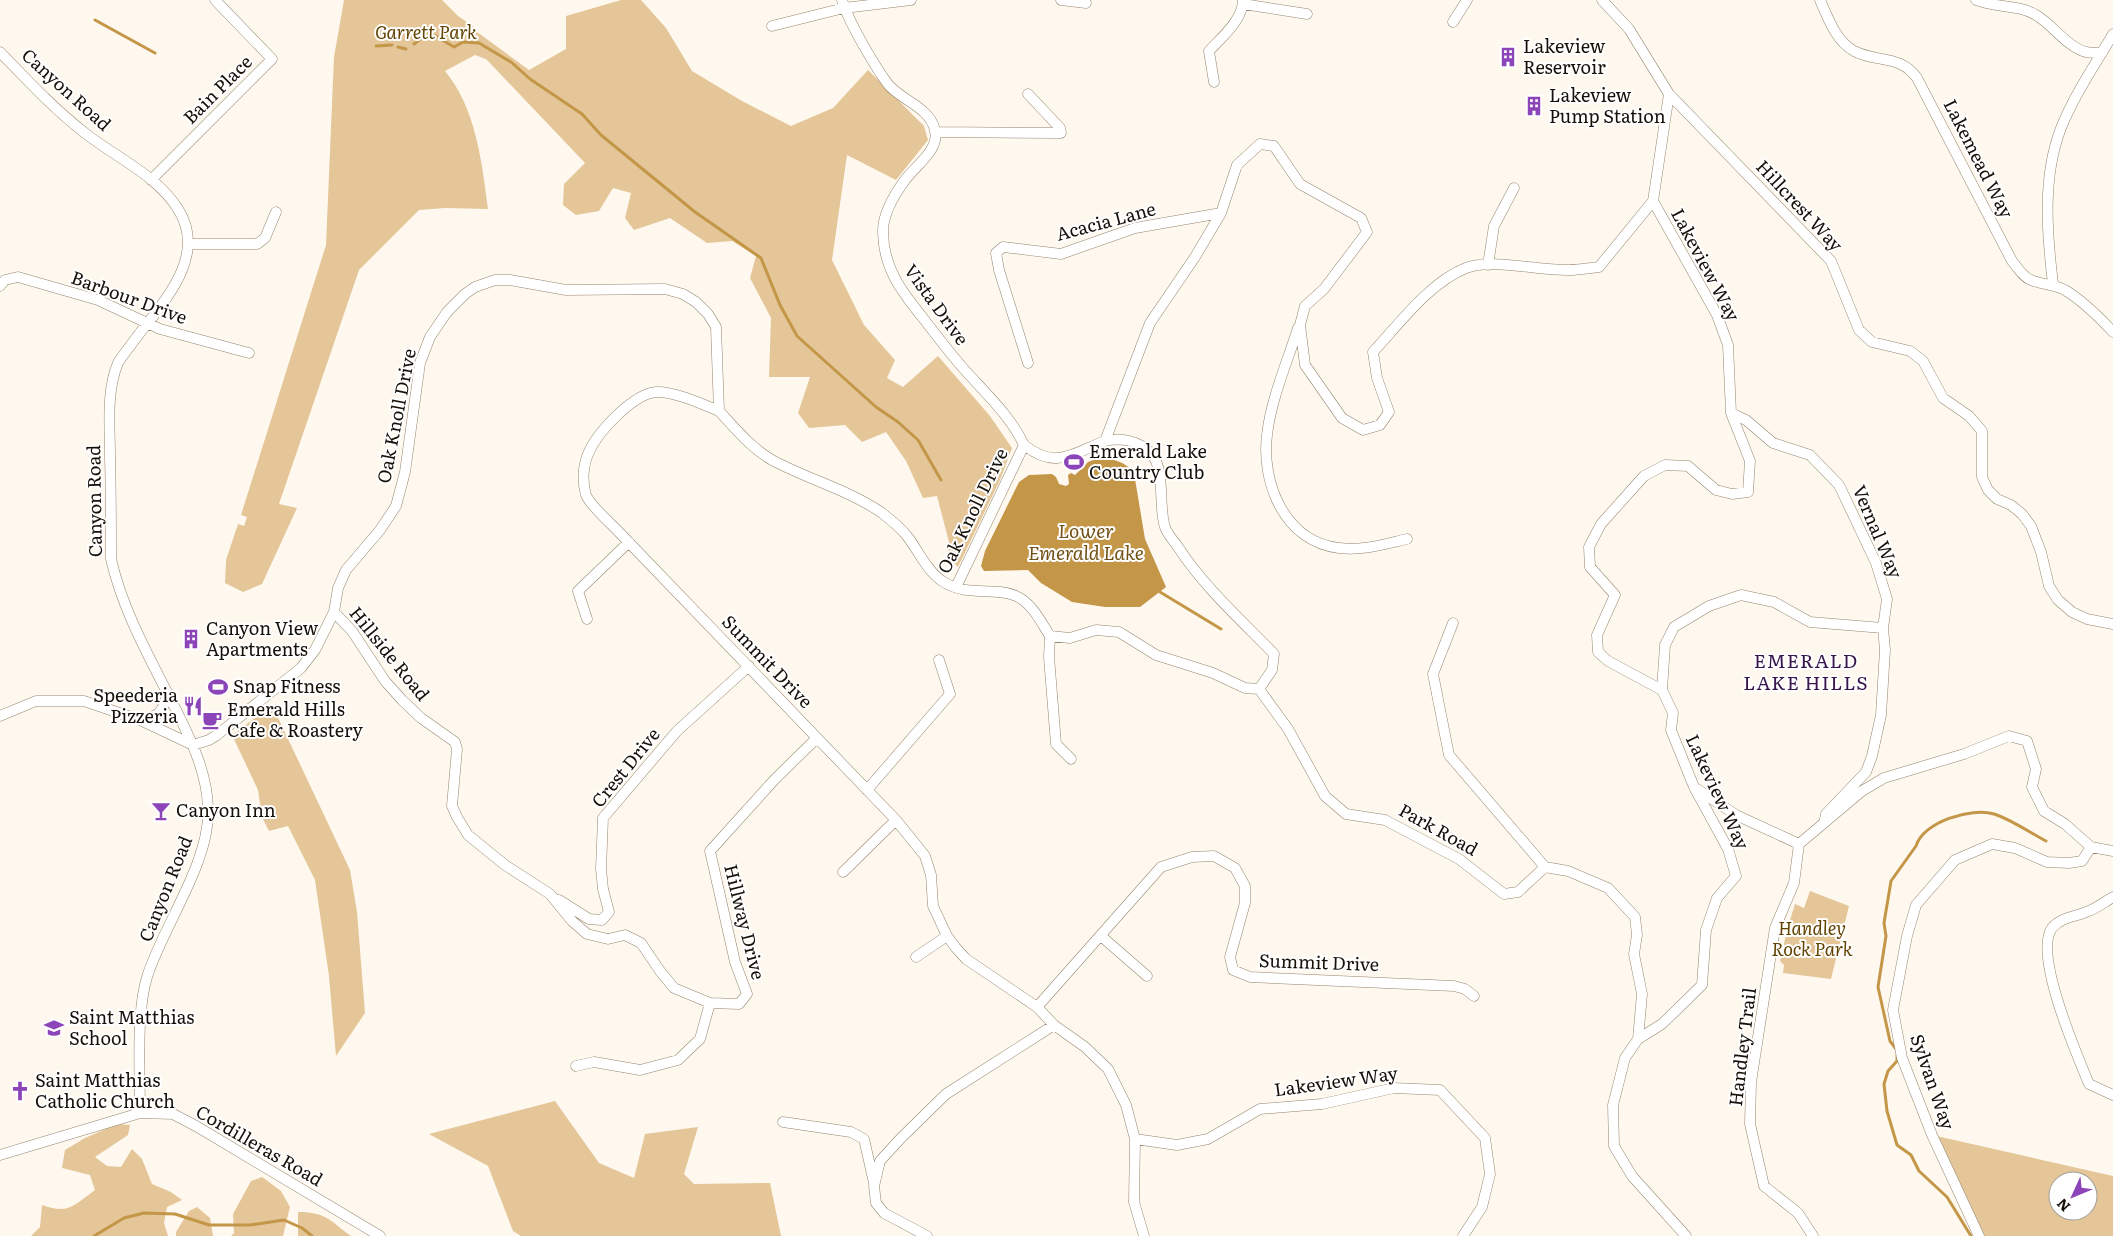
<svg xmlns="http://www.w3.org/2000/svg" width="2113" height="1236" font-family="Literata,serif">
<rect width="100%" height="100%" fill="#fff8ef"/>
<path fill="#e4c698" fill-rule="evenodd" d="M344,0h98l16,16 19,13v3l52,38 37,-21v-33l55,-16h20l25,28 26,43 50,30 49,25 42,-18 35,-38 56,56 4,14 -32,40 -49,-25 -15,105 32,65 31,35 -8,18 16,9 35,-31 52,60 22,32 -12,32 -42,87 -11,-11 3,-10 -13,-50 -14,2 -17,-37 -20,-29 -24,10 -17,-17 -36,3 -11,-15 12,-36h-41l2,-59 -21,-40 6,-22 -24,-15 -25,2 -37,-25 -36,12 -9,-12 6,-25 -18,-5 -14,23 -23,4 -13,-10 1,-21 21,-21 -99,-104 -11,-4 -30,16c31,37 37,92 43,138l-43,-1 -26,2 -60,60 -80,234 18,4 -35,76 -19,8 -18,-9 1,-23 12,-36 6,2 3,-9 -6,-2 85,-270 8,-188z
M272,705l78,165 7,42 8,101 -29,43 -7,-80 -14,-96 -27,-54 -19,5 -7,-14 -4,-27 -26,-55z
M1810,891l39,15 -18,73 -48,-6 1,-8 -4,-4 7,-31 8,-26 9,4z
M555,1101l44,62 35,15 11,-44 53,-7 -14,47 10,10 76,-1 11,53h-260l-8,-5 -25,-65 -59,-32z
M117,1124l13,1 -2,10 -33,22 12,9 14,1 11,-18 10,10 10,25 19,8 11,8 -15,7 -3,16 4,13h-137l9,-9 2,-22c27,10 32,0 53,-15l-5,-15 -28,-7 3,-18 20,-12z
M1932,1135l181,41v60h-134zM2058,1181h30v30h-30z
M262,1177l19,14 9,16 -7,29h-52l3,-3 -1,-19 18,-33z
M197,1207l13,11 3,18h-37v-4l13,-21z
M298,1212c29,0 32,9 53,24h-53z"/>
<path fill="#c49648" d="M1099,458c14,1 26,3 35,15l11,66 21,48 -26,20h-35l-33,-5 -31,-19 -13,-13 -44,1 -3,-5 4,-15 34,-69 10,-7 23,-1 4,3 3,7 7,2 3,-2 -1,-9 3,-2 4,2 13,-13z"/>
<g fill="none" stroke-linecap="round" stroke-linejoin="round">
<path stroke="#c49648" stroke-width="3" d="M95,20l60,33
M414,44l13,-10 7,1 20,12 9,-5 16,1 32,19 19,17 52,35 19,21 94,77 66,46 19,47 17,31 79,71 22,15 20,18 23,40
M376,46l16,-1
M398,47l8,2
M1160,592l61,37
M1896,1049l-6,-8 -12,-54 8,-51 -2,-13 7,-42 25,-35c7,-24 55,-39 78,-32 14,4 37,19 52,27
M1897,1055v6l-9,10 -4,13 3,27 10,34 14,10 8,16 28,26 24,39
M94,1236l30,-18 20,-5 31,1 34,11h41l34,-5 18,8 10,8"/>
<defs>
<path id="minor" d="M842,0c7,23 31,63 45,83 14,18 42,23 48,47 5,20 -20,36 -30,50 -11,15 -22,33 -22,51 0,36 18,60 40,87 13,17 26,34 40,50 22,25 47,47 61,77
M1061,0l25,3
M1602,0l27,29 40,65 -16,107 64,114 11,30 3,68 19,48 -2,31 -16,2 -16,-4 -28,-24 -23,-1 -21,11 -43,48 -12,23 1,20 25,28 -18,40 1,17 10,9 54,29 11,23 -2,17 23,57 34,62 8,27 -19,22 -11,32 -4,55 -40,39 -24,15 -13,19 -12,47 1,41 18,30 54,60
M1820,0c8,18 16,41 34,51 23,12 46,3 63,27l95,183c6,7 11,16 19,19 11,5 23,4 34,10 18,11 34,27 48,42
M1976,0c19,8 42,4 60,15 17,10 31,32 50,37 5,1 11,1 16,1
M1243,4l64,10
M1453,22l14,-22
M772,26l72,-18 67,-8
M0,52c27,28 54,57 85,81 30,24 72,42 93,76 31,49 -17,95 -45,133 -5,7 -11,14 -15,21 -12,28 -8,64 -8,94 1,34 1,68 1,102 12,53 40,101 64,149 16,32 32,64 33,100 3,53 -45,118 -61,169 -11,36 -7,97 -7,136
M1214,82l-5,-31c12,-13 34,-31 34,-51
M1669,94l162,167 28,69 13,12 38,9 13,10 20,37 26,18 13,15v46l6,13 9,9 14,6 11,9 9,12 10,26 8,34 9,14 14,12 15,7 26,5
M935,132l126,1 -1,-5 -32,-34
M151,180l121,-121 -57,-59
M190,244h67l8,-6 11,-26
M1488,265l6,-39 20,-38
M2053,284c-6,-50 -11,-107 8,-156 13,-33 34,-63 52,-94
M0,286l5,-6 13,-3 80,23 62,29 89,24
M1298,328c-11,35 -27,71 -31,107 -6,48 18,107 72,113 24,3 46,-4 68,-9
M1028,363l-29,-93 -3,-17 7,-6 58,7 74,-26 86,-15
M719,411c-17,-7 -43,-19 -62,-19 -23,1 -60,40 -69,62 -5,12 -6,28 -2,41 4,10 22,26 30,34l280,291 29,36 6,19 2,31 14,30 9,12 10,11 71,48 17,18 31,22 23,22 18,36 9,34 -1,63 10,34
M1731,413l15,7 27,23 37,12 29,30 37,78 11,36 -4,29 2,22 -4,65 -9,41 -6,16 -40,42 -1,5
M956,587l68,-142c32,25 48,9 81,-4l45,-118 45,-66 26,-44 16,-48 23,-21 14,2 26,38 61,34 6,14 -43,57 -19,17 -5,19 5,40 37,53 21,12 17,-5 9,-13 -12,-34 -4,-26c26,-28 57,-70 93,-84 25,-10 74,3 103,2 10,0 20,-2 30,-3l54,-66
M334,612l18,19 33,50 17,19 19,18 34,24 2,7 -5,57 5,11 11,18 37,30 45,29 22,27 15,13 21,5 17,-4 16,8 19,28 14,17 36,15 29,1 8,-10 -12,-32 -25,-111 65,-72 42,-41
M587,619l-9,-28 51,-49
M1050,636l-1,21 7,87 15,15
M1259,689l29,40 37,67 21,18 39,6 74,39 45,35 14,-2 27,-25 -96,-112 -16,-81 20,-51
M1662,690l3,-45 9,-18 35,-21 32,-11 33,7 36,20 73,6
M0,716l36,-15h48l56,19 53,25 16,-5 8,-5 84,-67 14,-18 19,-38 4,-24 8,-18 34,-40 16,-24 9,-34 15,-109 10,-26 17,-25 18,-18 10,-7 20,-7h15l56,10 99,-1 18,5 13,8 12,12 8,13 3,84c16,17 32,37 53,49 35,19 77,30 110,53 9,7 18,14 25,23 11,14 20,35 35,45 26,17 51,5 74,15 16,7 25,26 34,40l20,2 26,-8 23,2 37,23 57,18 32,15 14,1 13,-19 2,-16c-33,-34 -70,-67 -96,-107 -4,-6 -11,-13 -13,-20 -7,-20 1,-57 -14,-74 -12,-12 -30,-16 -46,-12
M140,720c21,-5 21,-6 28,-27
M1697,789l39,26 63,29 63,-53 22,-13 80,-24 45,-18 18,5 9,28 -4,18 12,24 21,13 26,23 22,4
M867,790l83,-96 -11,-34
M1799,844l-5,39 -19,45 -24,154 -1,42 14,62 34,27 15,23
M1545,867l23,4 40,17 27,29 2,18 -3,19 8,40 -4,45
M843,872l53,-52
M2113,897c-9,5 -17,12 -27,15 -11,5 -25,5 -34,16 -19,26 25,127 37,156l24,11
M559,900l30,19 13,1 7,-8 -6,-23 -2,-20 2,-51 74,-87 72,-65
M1101,936l46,40
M916,957l31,-21
M1037,1007l124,-140 31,-10 22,-1 21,12 10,18v17l-15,54 3,13 17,7 204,9 11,3 9,7
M576,1066l18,-4 46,8 38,-10 22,-21 10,-36
M783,1122l68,10 13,7 10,44
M1135,1139l42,6 31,-6 52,-30 62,-5 72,-16 46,2 45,48 5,36 -8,33 -19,29
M0,1155l140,-42 33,1 23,12 184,110
M927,1236l-43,-23 -8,-10 -2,-17 6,-25 21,-23 45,-44 108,-69
M1979,1236l-47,-101 -30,-77 -9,-48 14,-74 9,-31 39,-45 37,-16 23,4 32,14 22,1 13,-2 9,-14"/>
</defs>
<use href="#minor" stroke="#94856f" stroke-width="11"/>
<use href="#minor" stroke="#fff" stroke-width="10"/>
</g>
<defs>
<symbol id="building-bare" viewBox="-9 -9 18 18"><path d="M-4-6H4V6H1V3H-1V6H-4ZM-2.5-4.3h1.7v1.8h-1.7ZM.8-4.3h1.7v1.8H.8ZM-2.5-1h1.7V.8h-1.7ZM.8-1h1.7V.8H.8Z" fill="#8c45b8" stroke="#fff" stroke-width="2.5" paint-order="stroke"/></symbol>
<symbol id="stadium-bare" viewBox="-9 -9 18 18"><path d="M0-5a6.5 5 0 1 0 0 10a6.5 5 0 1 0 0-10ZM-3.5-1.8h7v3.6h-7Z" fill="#8c45b8" stroke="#fff" stroke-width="2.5" paint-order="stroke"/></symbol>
<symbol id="restaurant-bare" viewBox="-9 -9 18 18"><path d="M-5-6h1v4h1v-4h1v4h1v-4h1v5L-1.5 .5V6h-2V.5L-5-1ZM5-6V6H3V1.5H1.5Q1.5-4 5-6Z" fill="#8c45b8" stroke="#fff" stroke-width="2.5" paint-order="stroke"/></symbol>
<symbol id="cafe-bare" viewBox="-9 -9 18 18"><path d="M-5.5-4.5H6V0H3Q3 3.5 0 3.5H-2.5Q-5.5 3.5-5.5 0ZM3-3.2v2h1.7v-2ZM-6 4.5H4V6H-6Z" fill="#8c45b8" stroke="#fff" stroke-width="2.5" paint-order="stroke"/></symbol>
<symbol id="bar-bare" viewBox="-9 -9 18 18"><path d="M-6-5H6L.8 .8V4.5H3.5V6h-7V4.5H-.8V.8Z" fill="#8c45b8" stroke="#fff" stroke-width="2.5" paint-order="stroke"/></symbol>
<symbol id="school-bare" viewBox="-9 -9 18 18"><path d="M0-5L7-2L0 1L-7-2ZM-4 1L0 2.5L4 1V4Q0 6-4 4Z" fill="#8c45b8" stroke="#fff" stroke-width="2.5" paint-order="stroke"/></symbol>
<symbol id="church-bare" viewBox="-9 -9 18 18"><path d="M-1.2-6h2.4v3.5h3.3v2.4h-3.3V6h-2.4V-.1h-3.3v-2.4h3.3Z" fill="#8c45b8" stroke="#fff" stroke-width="2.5" paint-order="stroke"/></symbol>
</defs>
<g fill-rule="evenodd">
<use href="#building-bare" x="1494" y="43" width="28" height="28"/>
<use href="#building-bare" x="1520" y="92" width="28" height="28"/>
<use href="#stadium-bare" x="1060" y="448" width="28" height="28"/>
<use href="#building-bare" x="177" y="625" width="28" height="28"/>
<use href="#stadium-bare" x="204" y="673" width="28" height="28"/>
<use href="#restaurant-bare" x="179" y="692" width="28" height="28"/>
<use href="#cafe-bare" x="198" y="706" width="28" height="28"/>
<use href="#bar-bare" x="147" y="797" width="28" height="28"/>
<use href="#school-bare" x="40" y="1014" width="28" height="28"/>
<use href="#church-bare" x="6" y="1077" width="28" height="28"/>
</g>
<g text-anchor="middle" stroke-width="4" stroke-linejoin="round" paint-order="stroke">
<g font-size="18" font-style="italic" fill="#614200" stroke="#fff">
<text x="426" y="39">Garrett Park</text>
<text x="1812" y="935">Handley<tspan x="1812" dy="21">Rock Park</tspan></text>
</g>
<g font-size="18" fill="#161008" stroke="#fff" text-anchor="start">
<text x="1523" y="53">Lakeview<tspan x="1523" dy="21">Reservoir</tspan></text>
<text x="1549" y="102">Lakeview<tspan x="1549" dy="21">Pump Station</tspan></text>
<text x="1089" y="458">Emerald Lake<tspan x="1089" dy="21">Country Club</tspan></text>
<text x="206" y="635">Canyon View<tspan x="206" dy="21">Apartments</tspan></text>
<text x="233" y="693">Snap Fitness</text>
<text x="178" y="702" text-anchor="end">Speederia<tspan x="178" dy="21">Pizzeria</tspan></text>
<text x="227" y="716">Emerald Hills<tspan x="227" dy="21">Cafe &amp; Roastery</tspan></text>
<text x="176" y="817">Canyon Inn</text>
<text x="69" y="1024">Saint Matthias<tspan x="69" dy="21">School</tspan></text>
<text x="35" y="1087">Saint Matthias<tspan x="35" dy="21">Catholic Church</tspan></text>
</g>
<g font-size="18" fill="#161008" stroke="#fff">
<text transform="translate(66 90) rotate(42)" y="6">Canyon Road</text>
<text transform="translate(218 90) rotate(-45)" y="6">Bain Place</text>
<text transform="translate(1978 159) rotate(63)" y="6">Lakemead Way</text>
<text transform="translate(1799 206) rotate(47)" y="6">Hillcrest Way</text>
<text transform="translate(1106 222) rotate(-15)" y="6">Acacia Lane</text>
<text transform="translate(1705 265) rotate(62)" y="6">Lakeview Way</text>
<text transform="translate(129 298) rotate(20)" y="6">Barbour Drive</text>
<text transform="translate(936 305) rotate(54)" y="6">Vista Drive</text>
<text transform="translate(397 416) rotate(-79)" y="6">Oak Knoll Drive</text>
<text transform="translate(95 501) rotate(-91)" y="6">Canyon Road</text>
<text transform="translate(973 511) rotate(-64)" y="6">Oak Knoll Drive</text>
<text transform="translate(1877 532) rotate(67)" y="6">Vernal Way</text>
<text transform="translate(389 654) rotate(51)" y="6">Hillside Road</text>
<text transform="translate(767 662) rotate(46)" y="6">Summit Drive</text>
<text transform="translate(626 768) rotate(-51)" y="6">Crest Drive</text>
<text transform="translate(1717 792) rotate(65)" y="6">Lakeview Way</text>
<text transform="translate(1438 830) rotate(29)" y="6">Park Road</text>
<text transform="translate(166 889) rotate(-68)" y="6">Canyon Road</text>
<text transform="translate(744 922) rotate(76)" y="6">Hillway Drive</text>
<text transform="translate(1319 963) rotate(2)" y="6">Summit Drive</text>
<text transform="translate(1743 1047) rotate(-83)" y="6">Handley Trail</text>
<text transform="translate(1336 1082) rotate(-8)" y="6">Lakeview Way</text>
<text transform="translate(1932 1082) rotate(71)" y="6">Sylvan Way</text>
<text transform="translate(259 1146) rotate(30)" y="6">Cordilleras Road</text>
</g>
<g font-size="19" font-style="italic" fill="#725117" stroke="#fff">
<text x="1086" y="538">Lower<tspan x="1086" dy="22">Emerald Lake</tspan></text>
</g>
<g font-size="19" letter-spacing="1" fill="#39174e" stroke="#fff">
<text x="1806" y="668">EMERALD<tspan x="1806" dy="22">LAKE HILLS</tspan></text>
</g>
</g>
<g transform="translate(2073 1196) rotate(226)"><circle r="24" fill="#ffffff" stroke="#a29f9c"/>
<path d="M0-4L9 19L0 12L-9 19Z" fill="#8c45b8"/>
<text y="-8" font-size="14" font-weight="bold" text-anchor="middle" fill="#161008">N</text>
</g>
</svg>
